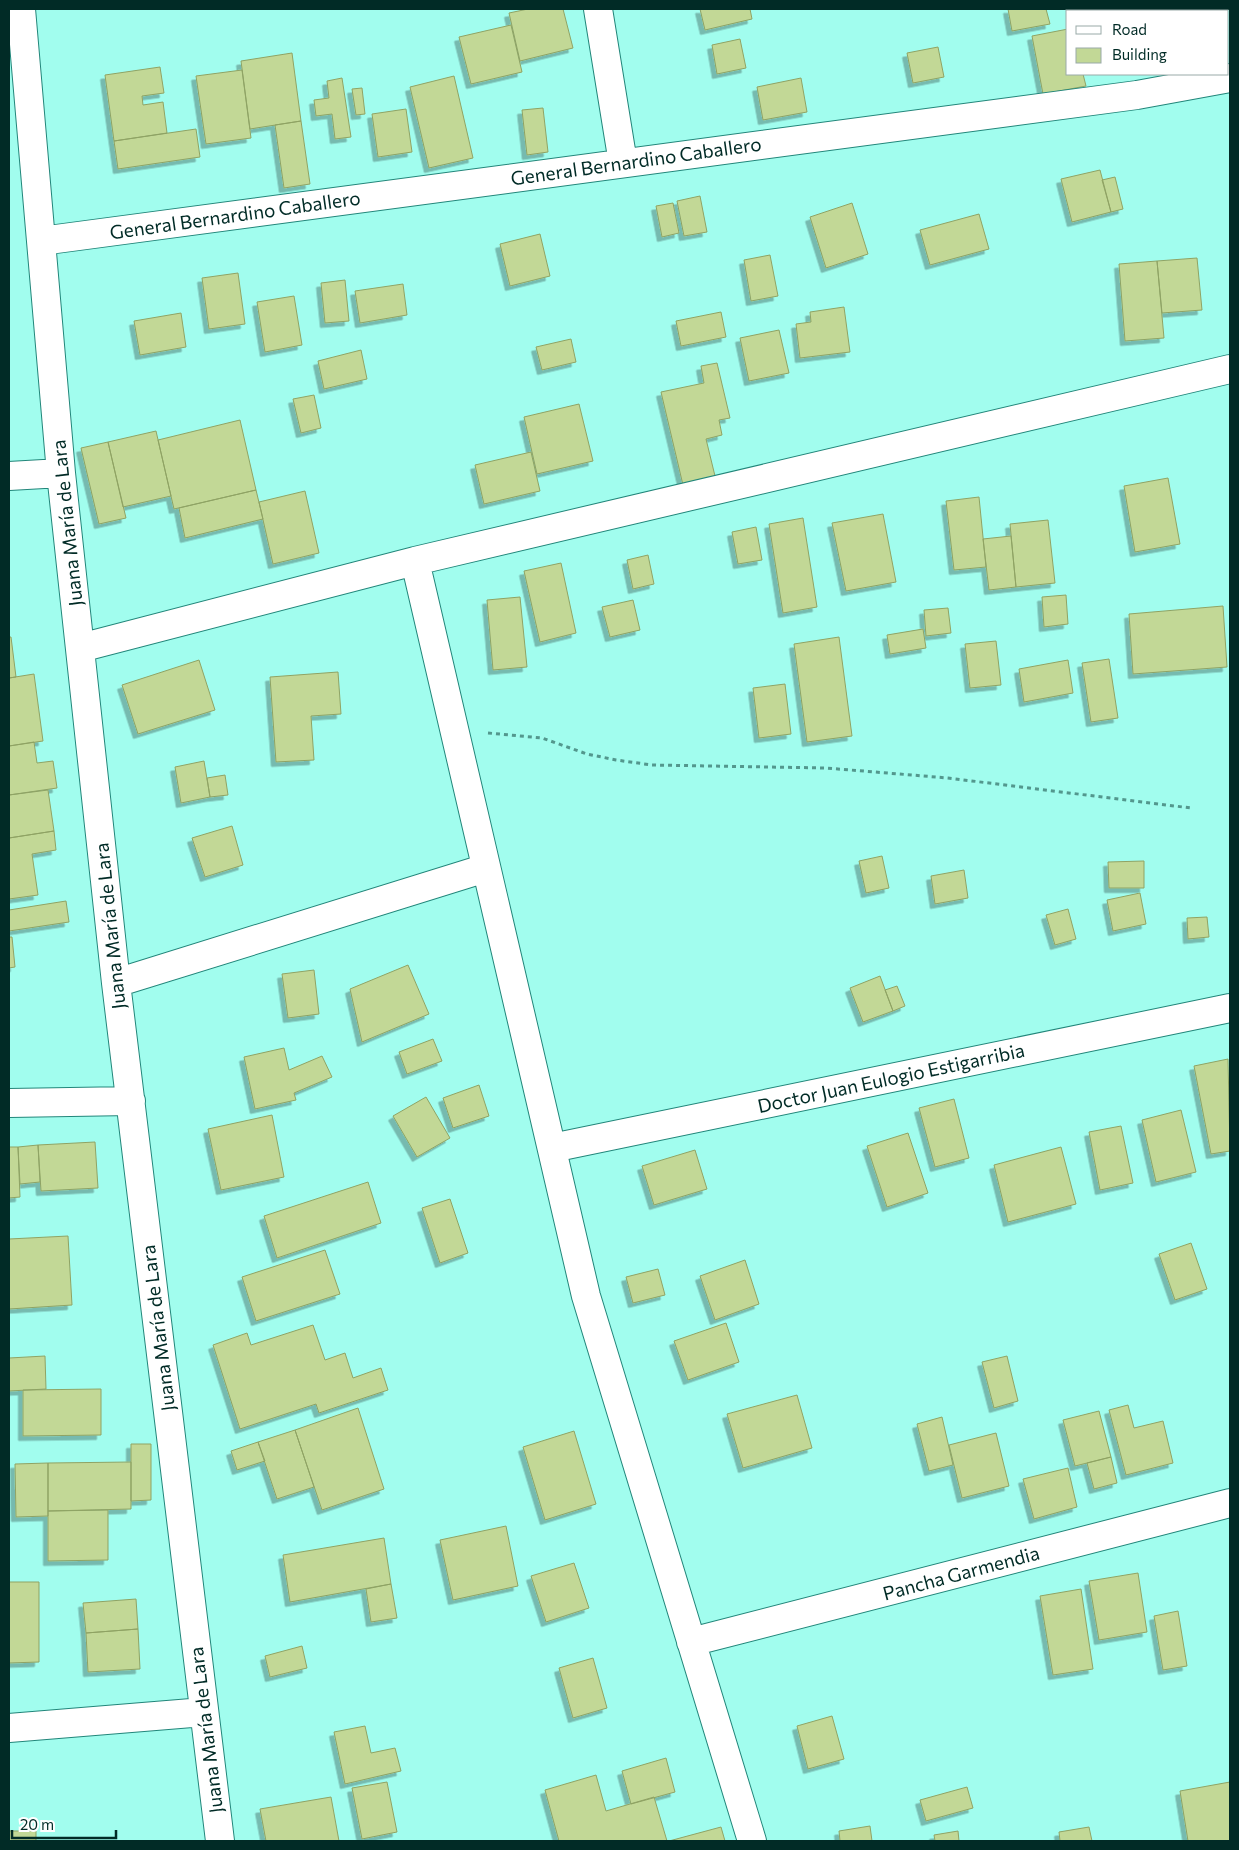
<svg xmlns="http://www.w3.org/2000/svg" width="1239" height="1850" font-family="Commissioner,sans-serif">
<defs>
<filter id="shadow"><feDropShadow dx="-4.5" dy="4.5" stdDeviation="0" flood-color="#0004"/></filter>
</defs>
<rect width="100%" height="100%" fill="#a1fdee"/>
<path fill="#c2d896" stroke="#8fa364" filter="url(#shadow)" d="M528,9h35l10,39 -53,13 -11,-48z
M700,9h50l2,10 -47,11z
M1008,9h38l4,15 -38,7z
M1148,9h65l1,2h-65z
M511,25l11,47 -51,12 -12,-47z
M1068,29v45h15l3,12 -43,8 -11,-58z
M740,39l6,29 -29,6 -5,-29z
M938,47l6,30 -31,6 -6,-30z
M292,53l9,68 -51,8 -9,-68z
M160,67l4,26 -22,3 1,9 20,-3 4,31 -53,8 -9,-66z
M242,70l9,68 -45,6 -10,-68z
M454,76l19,82 -44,10 -19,-81z
M342,78l9,59 -16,2 -3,-25 -16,2 -2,-16 15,-2 -2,-17z
M801,78l6,34 -44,8 -6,-33z
M362,88l3,26 -9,1 -4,-26z
M543,108l5,44 -21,3 -5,-45z
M406,109l6,43 -34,5 -6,-43z
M301,121l9,63 -26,4 -9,-63z
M196,129l4,28 -82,12 -4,-28z
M1100,170l11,42 -39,10 -11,-43z
M1115,177l8,32 -12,3 -9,-32z
M700,196l7,36 -23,4 -7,-35z
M673,203l6,30 -17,4 -6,-31z
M852,203l16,51 -42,14 -16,-51z
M979,214l10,35 -59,16 -10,-35z
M540,234l10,42 -40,10 -10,-42z
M770,255l8,41 -27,5 -7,-41z
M1197,258l5,52 -40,3 -5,-52z
M1157,261l7,77 -39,3 -6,-77z
M238,273l7,51 -36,5 -7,-51z
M345,280l4,41 -24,2 -4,-40z
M403,284l4,31 -47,8 -5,-32z
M294,296l8,49 -37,7 -8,-50z
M844,307l6,45 -50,6 -4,-34 15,-2 -1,-10z
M721,312l5,25 -45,9 -5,-25z
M181,313l5,34 -46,8 -6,-34z
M779,330l10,43 -40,8 -9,-43z
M571,339l5,23 -34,8 -6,-23z
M361,350l6,29 -43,10 -6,-28z
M717,363l13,55 -11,2 3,15 -16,4 9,37 -32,9 -22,-93 43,-9 -3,-17z
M314,395l7,33 -20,5 -8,-34z
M579,404l14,57 -56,13 -13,-57z
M240,420l16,70 -82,19 -16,-69z
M156,431l15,65 -48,11 -15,-65z
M108,442l18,76 -27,6 -18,-76z
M531,452l9,39 -56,13 -9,-39z
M1168,478l12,66 -45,8 -11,-66z
M256,490l7,29 -78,19 -6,-30z
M305,491l14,62 -46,11 -14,-62z
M979,497l7,70 -32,3 -8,-69z
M883,514l13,68 -50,9 -14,-68z
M803,518l14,89 -34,6 -14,-89z
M1048,520l7,63 -39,4 -6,-63z
M756,527l6,33 -24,4 -6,-32z
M1011,536l5,51 -27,3 -6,-51z
M648,555l6,29 -21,5 -6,-29z
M561,563l15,70 -36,9 -16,-71z
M1066,595l2,29 -24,3 -2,-30z
M520,597l7,70 -34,3 -6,-70z
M633,600l7,30 -30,7 -8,-30z
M1223,606l4,61 -94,7 -4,-60z
M948,608l3,25 -25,3 -2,-26z
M923,629l3,19 -36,6 -3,-19z
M9,637h2l5,40 -7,1z
M839,637l13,99 -45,6 -13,-98z
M996,641l5,44 -31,3 -5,-44z
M1109,659l9,59 -27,4 -9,-59z
M199,660l16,50 -77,24 -16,-49z
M1068,660l5,33 -49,9 -5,-33z
M338,672l3,42 -30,2 3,44 -38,2 -6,-85z
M34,674l9,67 -34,5v-68z
M785,684l6,50 -32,4 -6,-50z
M34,742l3,21 16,-2 4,27 -48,7v-49z
M204,761l6,36 -29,6 -6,-36z
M225,775l3,20 -18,2 -3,-19z
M48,790l6,41 -45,7v-43z
M232,826l11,39 -38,12 -13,-39z
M54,831l2,19 -24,4 6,41 -29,4v-61z
M882,856l7,32 -23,5 -7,-32z
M1144,861v27h-35l-1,-26z
M964,870l4,28 -33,6 -4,-28z
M1140,893l6,31 -33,7 -6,-31z
M66,901l3,21 -60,9v-21z
M1068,909l8,30 -21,6 -9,-30z
M1207,917l2,20 -21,2 -1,-21z
M9,937h3l3,30 -6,1z
M408,965l21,49 -67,28 -12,-53z
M314,970l5,44 -31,4 -6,-44z
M880,976l13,35 -30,11 -13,-34z
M897,986l8,20 -12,5 -8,-21z
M433,1039l9,22 -35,13 -8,-22z
M284,1048l5,22 33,-14 10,21 -38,16 2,7 -41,9 -11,-52z
M1228,1059l2,92 -19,3 -17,-88z
M479,1085l10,31 -36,12 -10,-30z
M426,1097l24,41 -33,19 -24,-41z
M954,1099l15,59 -34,9 -16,-59z
M1181,1110l15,62 -40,10 -14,-62z
M272,1115l12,62 -63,13 -13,-61z
M1121,1126l12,57 -33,7 -11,-58z
M908,1133l20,60 -41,14 -20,-61z
M95,1142l3,46 -57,3 -3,-46z
M38,1145l2,37 -20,2 -2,-37z
M9,1147h9l2,50 -11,1z
M1061,1147l15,57 -68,18 -14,-57z
M695,1150l12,39 -53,16 -12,-39z
M368,1182l13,41 -104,35 -13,-42z
M450,1199l18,54 -28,10 -18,-55z
M68,1236l4,69 -63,4v-70z
M1191,1243l16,46 -32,11 -16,-46z
M325,1250l15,44 -84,27 -14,-44z
M745,1260l14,44 -44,16 -15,-44z
M658,1269l7,26 -32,8 -7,-26z
M726,1323l13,39 -51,18 -14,-39z
M313,1325l12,35 20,-7 8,25 28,-10 7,22 -69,23 -3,-9 -76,25 -27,-84 34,-12 4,12z
M45,1356l1,33 -37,2v-33z
M1007,1356l11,45 -24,7 -12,-46z
M101,1389v46l-78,1v-46z
M797,1395l15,53 -69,20 -16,-54z
M1128,1405l6,23 29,-7 10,42 -47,12 -17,-65z
M358,1408l26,81 -62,21 -27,-80z
M1099,1411l12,46 -36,9 -12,-46z
M942,1417l11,48 -24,6 -12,-47z
M295,1430l19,57 -37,12 -19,-57z
M574,1431l22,73 -51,16 -22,-73z
M996,1433l13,53 -47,12 -13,-53z
M258,1442l7,19 -28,9 -6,-19z
M131,1444h20v56l-20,1z
M1111,1457l6,26 -23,6 -7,-26z
M131,1462v47l-83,2v-48z
M48,1463v53l-32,1 -1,-53z
M1068,1468l9,39 -43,12 -11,-40z
M108,1510v50l-60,1v-50z
M506,1526l12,60 -65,14 -13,-60z
M384,1538l7,46 -101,18 -7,-47z
M574,1563l15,45 -43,14 -15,-46z
M1138,1573l9,59 -48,8 -10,-59z
M9,1582h30v80l-30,1z
M391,1584l6,34 -26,4 -5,-33z
M1081,1589l12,80 -40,6 -13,-79z
M136,1599l2,30 -52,4 -3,-30z
M1178,1611l9,55 -24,4 -9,-54z
M138,1629l2,40 -52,3 -2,-39z
M302,1646l5,22 -37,9 -5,-21z
M593,1658l14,50 -34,10 -14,-50z
M832,1716l12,43 -36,10 -11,-43z
M365,1726l6,27 24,-5 6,23 -56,13 -11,-52z
M666,1758l9,34 -44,12 -9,-33z
M596,1775l10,36 48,-14 13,44h-108l-14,-51z
M387,1782l10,50 -35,7 -10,-51z
M1230,1782v59h-42l-8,-50z
M967,1787l6,21 -47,13 -6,-21z
M331,1797l8,44h-73l-6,-32z
M870,1826l2,15h-32l-1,-10z
M721,1827l4,14h-56z
M1089,1827l3,14h-32l-1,-9z
M9,1831h27v10h-27z
M958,1831l1,10h-24l-1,-6z"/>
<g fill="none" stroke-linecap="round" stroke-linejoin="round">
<defs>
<path id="minor" d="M21,9l40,464 55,510 104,858
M598,9l25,154
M1110,9l1,2
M41,241l1096,-146 93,-17
M9,476l52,-3
M415,561l171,735 166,545
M80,648l335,-87 815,-192
M116,983l370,-115
M9,1103l122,-2
M552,1148l678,-140
M691,1642l539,-139
M9,1728l195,-16"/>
</defs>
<use href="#minor" stroke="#22867a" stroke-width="30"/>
<path stroke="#53978d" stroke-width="3" stroke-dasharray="4 4" stroke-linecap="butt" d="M488,733l54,5 45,16 29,6 36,5 174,3 122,10 243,30"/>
<use href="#minor" stroke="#fff" stroke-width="28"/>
</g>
<g text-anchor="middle" stroke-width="4" stroke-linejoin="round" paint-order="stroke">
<g font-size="19" fill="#012b26" stroke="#fff">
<text transform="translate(636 161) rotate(-8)" y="7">General Bernardino Caballero</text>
<text transform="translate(235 215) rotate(-8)" y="7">General Bernardino Caballero</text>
<text transform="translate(67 523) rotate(-96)" y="7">Juana María de Lara</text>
<text transform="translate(110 926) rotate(-96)" y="7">Juana María de Lara</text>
<text transform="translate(891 1078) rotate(-12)" y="7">Doctor Juan Eulogio Estigarribia</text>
<text transform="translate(158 1328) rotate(-97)" y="7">Juana María de Lara</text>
<text transform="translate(961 1573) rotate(-15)" y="7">Pancha Garmendia</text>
<text transform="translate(206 1730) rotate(-97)" y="7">Juana María de Lara</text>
</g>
</g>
<rect width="1239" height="1850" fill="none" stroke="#012b26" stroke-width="20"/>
<rect x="1066" y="10" width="162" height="65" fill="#ffffff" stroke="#99aaa8"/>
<rect x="1076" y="26" width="25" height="8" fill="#ffffff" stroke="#99aaa8"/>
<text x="1112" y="35" font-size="15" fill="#012b26">Road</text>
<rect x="1076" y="48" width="25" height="15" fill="#c2d896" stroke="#99aaa8"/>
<text x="1112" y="60" font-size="15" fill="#012b26">Building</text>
<path d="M12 1830v8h104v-8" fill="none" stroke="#012b26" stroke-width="2.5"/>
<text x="20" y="1830" font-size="15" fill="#012b26" stroke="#ffffff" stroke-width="4" paint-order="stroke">20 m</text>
</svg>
